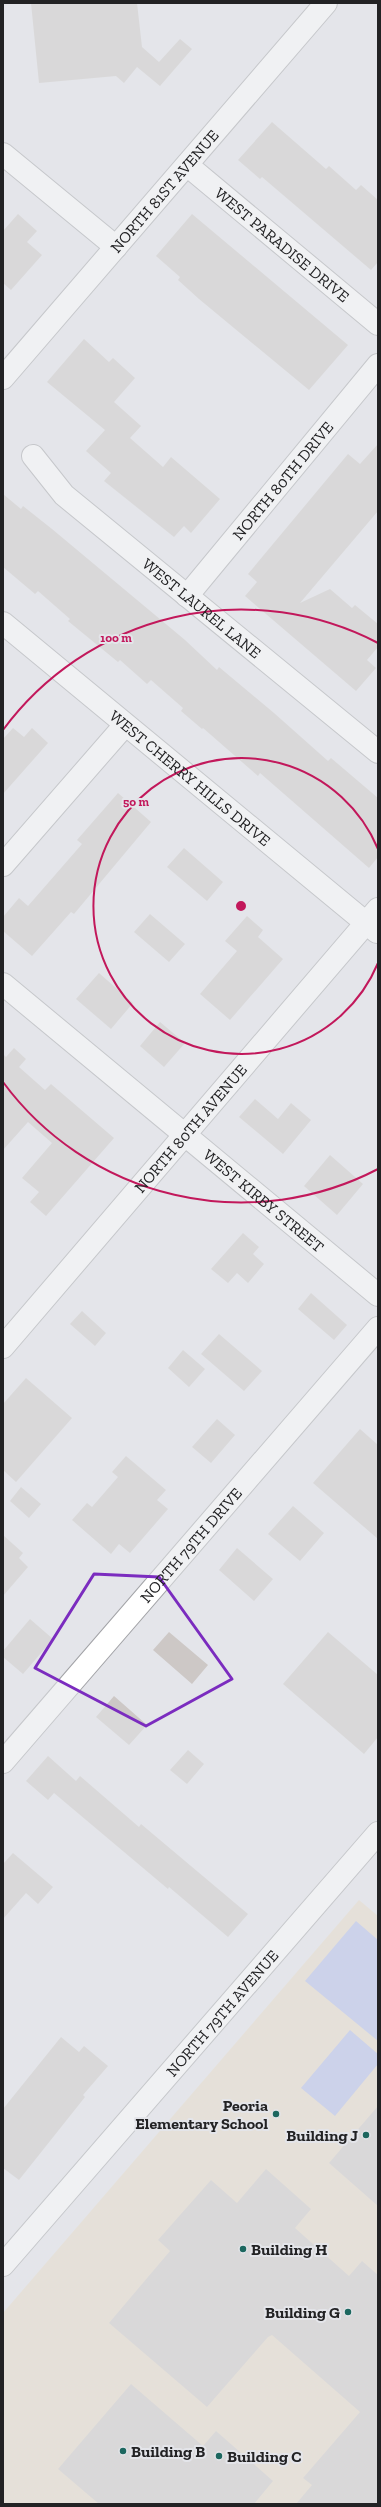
<svg xmlns="http://www.w3.org/2000/svg" width="381" height="2507" font-family="'Zilla Slab',serif">
<rect width="100%" height="100%" fill="#e4e5ea"/>
<path fill="#e7dac6" d="M359,1900l19,16v588h-375v-191z"/>
<path fill="#b0bbea" d="M356,1921l22,19v101l-73,-60z
M350,2030l28,24v10l-43,52 -34,-28z"/>
<path fill="#cdc8c6" d="M31,3h106l5,44 17,15 21,-23 12,10 -32,37 -23,-19 -13,16 -8,-7 -77,7z
M272,122l54,47 3,-3 27,24 5,-5 17,15v62l-7,8 -109,-93 -2,2 -22,-19z
M18,214l19,17 -10,11 15,13 -31,35 -8,-7v-52z
M192,214l156,131 -39,45 -110,-91 -21,-19 2,-3 -24,-21z
M84,339l25,23 4,-4 22,20 -21,24 27,24 -11,12 33,29 8,-10 49,42 -29,34 -7,-7 -10,11 -70,-56 7,-8 -25,-22 19,-21 -58,-48z
M378,444v67l-78,92 30,-14 22,19 3,-3 23,19v23l-11,13 9,8 -20,23 -111,-95 12,-14 -9,-8 100,-120 12,10z
M3,494l18,15 2,-3 29,23 133,111 32,30 2,-3 55,46 54,48 3,-3 47,40v59l-9,11 -109,-95 -2,3 -55,-48 -1,1 -21,-18 2,-3 -32,-28 -4,4 -27,-24 -2,2 -50,-41 2,-2 -32,-28 -3,3 -32,-27z
M13,728l11,9 8,-9 16,15 -45,51v-55z
M118,793l33,29 -77,92 -3,-2 -39,44 -29,-25v-14l16,-19 9,8 54,-62 -5,-4z
M184,848l39,34 -16,19 -40,-34z
M150,914l35,30 -16,18 -35,-30z
M247,916l16,14 -5,7 25,22 -53,61 -30,-26 37,-43 -12,-10z
M99,973l34,30 -22,26 -35,-30z
M160,1022l25,21 -21,24 -24,-21z
M14,1048l12,11 -7,8 26,23 6,-6 63,54 -68,78 -16,-14 9,-10 -17,-14 30,-35 -24,-21 -25,28v-96l3,3z
M255,1099l23,20 13,-16 20,17 -28,34 -44,-37z
M330,1155l33,29 -26,31 -33,-29z
M243,1233l16,14 -6,7 11,10 -16,19 -11,-10 -9,10 -17,-14z
M311,1293l36,32 -13,15 -36,-31z
M82,1311l24,22 -11,13 -25,-22z
M219,1334l43,37 -18,20 -43,-37z
M183,1350l22,19 -16,18 -21,-19z
M26,1378l46,40 -56,64 -13,-12v-66z
M217,1419l18,16 -24,28 -19,-16z
M360,1429l18,16v94l-65,-56z
M126,1456l40,34 -9,10 11,9 -38,44 -11,-9 -8,10 -39,-34 15,-17 5,4 26,-30 -6,-5z
M21,1487l20,17 -12,14 -19,-17z
M293,1506l31,27 -24,28 -32,-27z
M3,1535l20,18 -4,5 9,9 -25,29z
M237,1548l36,31 -19,22 -35,-31z
M30,1619l23,20 -30,35 -20,-17v-6z
M169,1632l39,33 -16,19 -39,-34z
M328,1632l50,43v62l-14,17 -81,-70z
M114,1696l33,29 -18,20 -33,-28z
M188,1750l16,14 -17,20 -17,-14z
M48,1756l28,25 4,-5 59,51 2,-3 107,90 -20,23 -59,-50 -1,2 -114,-96 -6,7 -22,-19z
M13,1853l40,34 -15,17 -12,-11 -23,26v-55z
M61,2037l18,15 5,-6 24,20 -25,29 2,2 -66,83 -16,-12v-59z
M378,2106v100l-49,-43z
M266,2169l45,40 -16,19 54,48 13,-15 16,14v229h-82l16,-19 -9,-7 57,-66 -88,-77 -4,2 -61,70 -98,-84 61,-72 -12,-11 53,-60 26,23z
M131,2384l72,62 13,-15 57,50 -19,23h-155l-41,-35z"/>
<g fill="none" stroke-linecap="round" stroke-linejoin="round">
<defs>
<g id="minor">
<path d="M3,154l113,93"/>
<path id="s1" d="M187,165l191,159"/>
<path id="s2" d="M3,378l323,-375"/>
<path id="s3" d="M33,456l31,39 314,257"/>
<path id="s4" d="M187,596l191,-231"/>
<path id="s5" d="M3,623l374,309"/>
<path d="M3,865l122,-140"/>
<path id="s6" d="M3,984l375,311"/>
<path id="s7" d="M3,1347l375,-438"/>
<path id="s8" d="M3,1762l375,-434"/>
<path id="s9" d="M3,2265l375,-432"/>
</g>
</defs>
<use href="#minor" stroke="#a2a3a7" stroke-width="24"/>
<use href="#minor" stroke="#fff" stroke-width="22"/>
</g>
<path d="M0 0H381V2507H0ZM94,1574l65,3 73,102 -86,47 -111,-58z" fill="#e4e5ea" fill-opacity=".55" fill-rule="evenodd"/>
<path fill="none" stroke="#7b2cbf" stroke-width="3" stroke-linejoin="round" d="M94,1574l65,3 73,102 -86,47 -111,-58z"/>
<g fill="none" stroke="#c2185b" stroke-width="2">
<path d="M378 963A148 148 0 1 1 378 849"/>
<path d="M378 1169A296 296 0 0 1 3 1082M3 730A296 296 0 0 1 378 643"/>
</g>
<g fill="#1c675f" stroke="#e4e5ea" stroke-width="1.5">
<circle cx="276" cy="2114" r="4"/>
<circle cx="366" cy="2135" r="4"/>
<circle cx="243" cy="2249" r="4"/>
<circle cx="348" cy="2312" r="4"/>
<circle cx="123" cy="2451" r="4"/>
<circle cx="219" cy="2456" r="4"/>
</g>
<g text-anchor="middle" stroke-width="4" stroke-linejoin="round" paint-order="stroke">
<g font-size="16" fill="#222224" stroke="#e4e5ea">
<text dy="6" stroke="none"><textPath href="#s2" startOffset="247">NORTH 81ST AVENUE</textPath></text>
<text dy="6" stroke="none"><textPath href="#s1" startOffset="124">WEST PARADISE DRIVE</textPath></text>
<text dy="6" stroke="none"><textPath href="#s4" startOffset="150">NORTH 80TH DRIVE</textPath></text>
<text dy="6" stroke="none"><textPath href="#s3" startOffset="228">WEST LAUREL LANE</textPath></text>
<text dy="6" stroke="none"><textPath href="#s5" startOffset="243">WEST CHERRY HILLS DRIVE</textPath></text>
<text dy="6" stroke="none"><textPath href="#s7" startOffset="288">NORTH 80TH AVENUE</textPath></text>
<text dy="6" stroke="none"><textPath href="#s6" startOffset="339">WEST KIRBY STREET</textPath></text>
<text dy="6" stroke="none"><textPath href="#s8" startOffset="287">NORTH 79TH DRIVE</textPath></text>
<text dy="6" stroke="none"><textPath href="#s9" startOffset="334">NORTH 79TH AVENUE</textPath></text>
</g>
<g font-size="16" font-weight="bold" fill="#222224" stroke="#e4e5ea" text-anchor="end">
<text x="268" y="2111">Peoria<tspan x="268" dy="18">Elementary School</tspan></text>
<text x="358" y="2141">Building J</text>
<text x="251" y="2255" text-anchor="start">Building H</text>
<text x="340" y="2318">Building G</text>
<text x="131" y="2457" text-anchor="start">Building B</text>
<text x="227" y="2462" text-anchor="start">Building C</text>
</g>
</g>
<circle cx="241" cy="906" r="6" fill="#c2185b" stroke="#e4e5ea" stroke-width="2"/>
<g font-size="12" text-anchor="middle" font-weight="bold" fill="#c2185b" stroke="#e4e5ea" stroke-width="4" stroke-linejoin="round" paint-order="stroke">
<text x="116" y="642">100 m</text>
<text x="136" y="806">50 m</text>
</g>
<rect width="381" height="2507" fill="none" stroke="#222224" stroke-width="8"/>
</svg>
